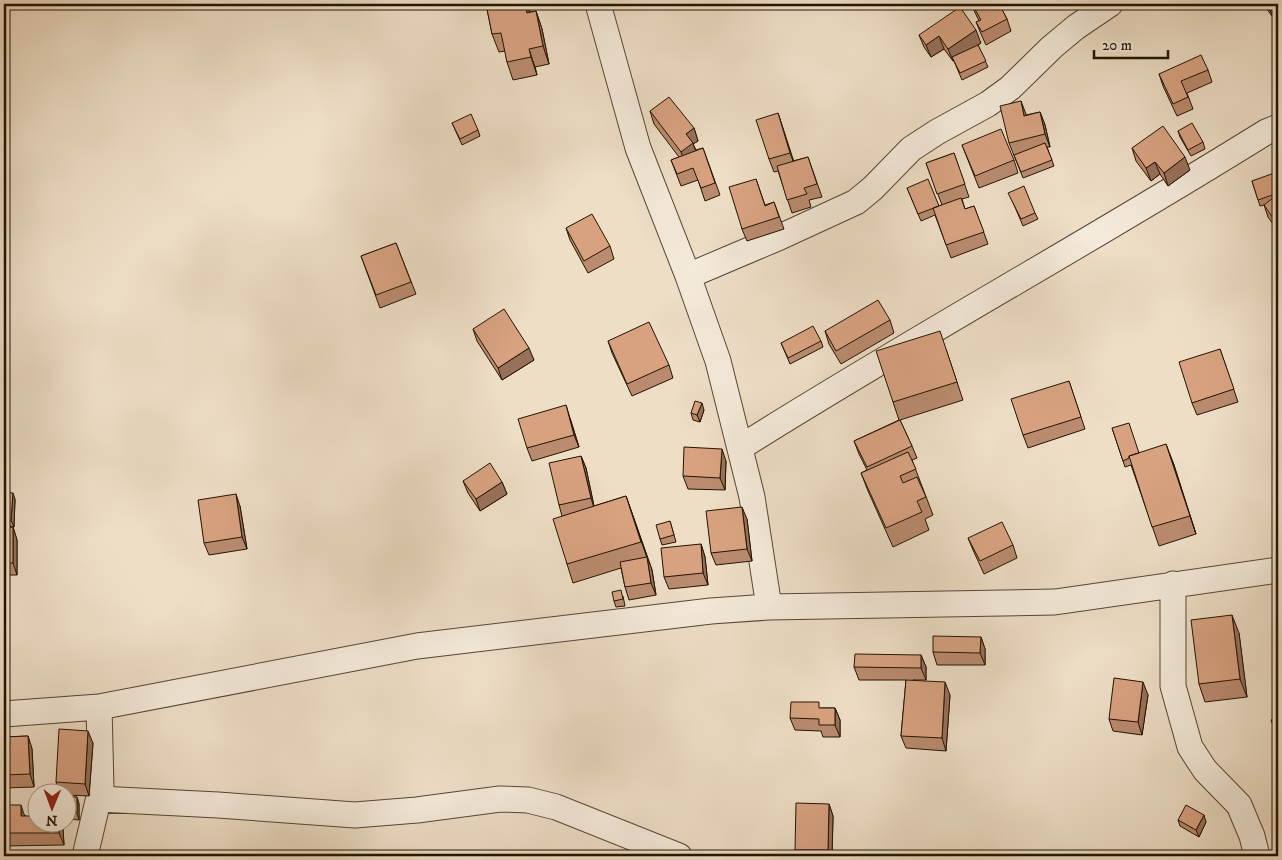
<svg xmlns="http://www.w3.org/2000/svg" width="1282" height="860" font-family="'IM FELL DW Pica',serif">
<rect width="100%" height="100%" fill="#eedec6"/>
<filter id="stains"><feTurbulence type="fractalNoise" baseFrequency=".004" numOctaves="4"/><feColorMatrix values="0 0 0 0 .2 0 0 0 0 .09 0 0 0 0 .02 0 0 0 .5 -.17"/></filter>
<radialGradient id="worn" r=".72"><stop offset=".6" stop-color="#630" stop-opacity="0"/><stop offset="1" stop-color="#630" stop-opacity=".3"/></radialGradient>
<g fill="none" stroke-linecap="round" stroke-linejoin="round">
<defs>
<path id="minor" d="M598,4l40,144 50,128 30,85 34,136 17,110
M688,276l92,-39 76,-35 17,-14 38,-39 26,-17 51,-28 22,-16 42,-41 24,-20 34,-23
M741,447c173,-109 352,-207 525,-315l12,-5
M1173,584v102l17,61 15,23 34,35 13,31 5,20
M4,714l95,-7 318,-61 294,-35 58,-4 286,-5 223,-32
M99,799l119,6 137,10 62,-5 83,-11 28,1 28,7 123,49
M85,856l16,-68 -2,-81"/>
</defs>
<use href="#minor" stroke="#554633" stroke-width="27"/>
<use href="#minor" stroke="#f4eada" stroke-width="25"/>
</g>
<path fill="#ba8b6f" stroke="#221402" d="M486,4h42l2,8 6,-1 6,18 7,35 -14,3 2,8 -24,5 -6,-18 -2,-11 -6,1 -7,-18z
M971,4h28l8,15 4,12 -25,14 -5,-11 -5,-12 3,-1z
M1263,4h15v7l-6,5z
M919,35l62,8 -3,2 10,22 -26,13 -8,-19h-1l-9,-12 -13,8 -7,-10z
M1208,70l4,12 -25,11 6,16 -16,7 -14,-30 -4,-12z
M650,111l44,17 4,13 -5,3 3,6 7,-2 17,47 -15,6 -7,-21 -17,6 -10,-26 8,-3 -25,-33z
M1040,112l5,13 5,22h-3l7,19 -31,12 -14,-35 17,-28z
M778,113l15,48 15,-4 14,40 -13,3 2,7 -19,6 -14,-42 -4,1 -5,-13z
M452,123l26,7 2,6 -18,9z
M1178,131l25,11 2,7 -14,7 -11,-19z
M962,145l52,15 4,13 -39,15z
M1132,148l58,22 -22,16 -8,-12 -9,7 -15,-20z
M954,153l15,44 -7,2 3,10 9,-3 14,38 -37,14 -16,-43 -14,6 -14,-33 32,18 3,-1 -16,-42z
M1278,175v66l-5,-13 2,-1 -7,-10 -4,-12 -4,1 -8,-25z
M756,179l9,26 9,-3 10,27 -37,12 -5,-12z
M1009,193l26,20 3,6 -15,7z
M566,228l44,18 4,13 -26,14 -18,-33z
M396,243l20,51 -36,14 -19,-52z
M890,320l4,13 -53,31 -12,-20 -4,-13z
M473,329l61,31 -32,20 -25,-39z
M608,341l61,24 4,13 -41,18 -20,-43z
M821,341l2,6 -33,17 -9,-21z
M946,349l17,51 -63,20 12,26 5,12 -5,2 21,55 -8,4 4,11 -36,17 -25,-56 -7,-18 6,-3 -8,-16 -5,-13 45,-21 -6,-18z
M1220,349l18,53 -41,13 -5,-12z
M1069,381l16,48 -57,19 -5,-13z
M704,410l-4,12 -7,-2 -2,-7z
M570,418l9,29 -47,14 -5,-13z
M1112,428l27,25 34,9 23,72 -37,12 -28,-81 -6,2z
M581,456l5,12 8,38 32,-10 26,74 4,25 -27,5 -4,-13 -4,-19 -48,15 -6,-19 -5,-48 -3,-11z
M726,461l-1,29 -37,-1 -5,-13z
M463,481l39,1 5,12 -27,17 -12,-18z
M4,492l11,7 -1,28 -10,-1z
M240,506l7,43 -38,6 -5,-12z
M747,519l5,42 -36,4 -5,-12z
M670,521l6,21 -14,3 -2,-6z
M13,527l4,13v35h-13v-47z
M968,538l45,7 4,13 -33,16 -11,-24z
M701,544l4,13 3,28 -39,4 -5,-12z
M623,596l2,10 -9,1 -2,-6z
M1239,633l8,64 -42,5 -6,-18z
M981,637l4,12v16h-48l-4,-13z
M921,655l5,12v13h-13l37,15 -4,56 -40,-3 -5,-12 5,-56h-47l-5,-13z
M1148,695l-6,40 -29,-4 -4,-12z
M821,708h14l5,12v17h-17l-2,-6 -26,-1 -5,-12z
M28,736l4,13 2,38 -30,1v-51z
M93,743l-4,53 -21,-1v-3h-8l-4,-10z
M68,797h9l2,7v16l-11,-1z
M829,804l4,12 -1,40h-35l-2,-6z
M4,805l34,17h24l1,6 1,17 -60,1z
M1178,820l28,2 -7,15 -19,-11z"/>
<path fill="#97715a" stroke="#221402" d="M525,4h3v2l6,25 -7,-18z
M1268,4h8l2,7 -6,5z
M536,11l6,18 7,35 -6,-18z
M976,30l5,13 -27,18 -2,-4 2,4h-1l-5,-12z
M939,36l5,13 -13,8 -5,-12z
M529,49l6,18 2,8 -6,-18z
M1021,101l5,13 3,14 -5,-12z
M1040,112l5,13 5,22 -5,-13z
M778,113l4,12 13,40 -5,-12z
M694,128l4,13 -5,3 5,12 -12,9 -5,-13 5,-18z
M1185,157l5,13 -22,16 -4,-13z
M1155,162l5,12 -9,7 -5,-13z
M529,348l5,12 -32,20 -4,-12z
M702,403l2,7 -4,12 -3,-7z
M566,405l4,13 9,29 -5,-12z
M1166,444l7,18 23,72z
M722,449l4,12 -1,29 -5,-12z
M581,456l5,12 9,43 -4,-13z
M502,482l5,12 -27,17 -4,-12z
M13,493l2,6 -1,28 -3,-7z
M236,494l4,12 7,43 -5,-12z
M626,496l26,74 4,25 -5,-12 -4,-25z
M742,507l5,12 5,42 -5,-12z
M13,527l4,13v35l-4,-12z
M701,544l4,13 3,28 -5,-12z
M1232,615l7,18 8,64 -7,-18z
M981,637l4,12v16l-5,-12z
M921,655l5,12v13l-5,-12z
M945,682l5,13 -4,56 -4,-13z
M1143,682l5,13 -6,40 -4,-13z
M835,708l5,12v17l-5,-12z
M88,731l5,12 -4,53 -4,-12z
M28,736l4,13 2,38 -4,-13z
M77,797l2,7v16l-2,-7z
M829,804l4,12 -1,40h-2l-2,-6z
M21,805l4,12 -4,-1z
M1204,815l2,7 -7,15 -3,-7z
M59,822h3l1,6 1,17 -5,-12z"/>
<path fill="#d8a281" stroke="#221402" d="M486,4h39l2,9 9,-2 7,35 -14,3 2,8 -24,5 -6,-29 -9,1z
M972,4h27l8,15 -25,13 -6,-10 5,-2z
M960,7l16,23 -28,19 -9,-13 -13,9 -7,-10z
M978,45l8,16 -26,12 -8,-16z
M1201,55l7,15 -27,11 7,16 -15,7 -14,-30z
M669,97l25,31 -8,6 7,9 -12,9 -31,-41z
M1021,101l3,15 16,-4 5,22 -36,9 -9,-37z
M778,113l12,40 -21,6 -13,-39z
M471,114l7,16 -18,9 -8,-16z
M1192,123l11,19 -15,8 -10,-19z
M1163,126l22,31 -21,16 -9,-11 -9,6 -14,-20z
M1001,129l13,31 -39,16 -13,-31z
M1045,143l7,17 -31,12 -7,-17z
M703,148l12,35 -14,5 -8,-20 -16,6 -6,-14z
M954,153l11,31 -28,10 -11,-31z
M808,157l9,27 -13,4 3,6 -20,6 -10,-34z
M1277,172l1,3v18l-20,7 -6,-19z
M756,179l9,27 9,-4 5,15 -37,12 -13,-42z
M928,179l11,27 -21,8 -11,-26z
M1024,186l11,27 -14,6 -13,-26z
M1278,194v42l-5,-8 5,-3 -14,-20z
M961,198l4,11 9,-3 10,26 -38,13 -13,-37z
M592,214l18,32 -26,15 -18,-33z
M396,243l15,39 -35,13 -15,-39z
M878,300l12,20 -54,31 -11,-20z
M504,309l25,39 -31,20 -25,-39z
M649,322l20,43 -42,19 -19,-43z
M813,326l8,15 -33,17 -7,-15z
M940,331l17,51 -64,20 -17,-51z
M1220,349l14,40 -42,14 -13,-41z
M1069,381l12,36 -58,18 -12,-36z
M695,401l7,2 -5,12 -6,-2z
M566,405l8,30 -47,13 -9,-29z
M900,420l12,26 -45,21 -13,-26z
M1129,423l10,30 -10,3v2l-6,3 -11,-33z
M1166,444l24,72 -38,11 -23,-71z
M684,447l38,2 -2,29 -37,-2z
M908,452l8,17 -16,7 3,7 14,-6 9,20 -9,4 5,11 -36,16 -25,-55z
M581,456l10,42 -32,7 -10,-42z
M490,463l12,19 -26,17 -13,-18z
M4,492l9,1 -2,27h-7z
M236,494l6,43 -38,6 -6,-43z
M626,496l15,46 -74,22 -14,-45z
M742,507l5,42 -36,4 -5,-42z
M670,521l4,14 -14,4 -4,-14z
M1002,522l11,23 -33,16 -12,-23z
M13,527v36h-9v-35z
M701,544l2,29 -39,4 -3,-29z
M647,557l4,26 -26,4 -5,-25z
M621,590l2,9 -9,2 -2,-9z
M1232,615l8,64 -41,5 -8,-64z
M933,636l48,1 -1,16 -47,-1z
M855,654l66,1v13l-67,-1z
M1114,678l29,4 -5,40 -29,-3z
M906,680l39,2 -3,56 -41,-2z
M791,702h28v6h16v17h-16v-6l-29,-1z
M1278,717v22l-7,-19z
M59,729l29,2 -3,53 -29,-2z
M28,736l2,38 -26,1v-38z
M68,797h9v16h-9z
M796,803l33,1 -1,46h-33z
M4,805h17v11h17v6h21v11h-55z
M1186,805l18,10 -8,15 -18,-10z"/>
<rect width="1282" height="860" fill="none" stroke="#eedec6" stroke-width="20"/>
<rect x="5" y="5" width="1272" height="850" fill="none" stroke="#221402" stroke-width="2.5"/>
<rect x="10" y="10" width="1262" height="840" fill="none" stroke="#221402"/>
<g transform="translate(52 808) rotate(181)"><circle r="24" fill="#f4eada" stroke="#a09484"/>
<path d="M0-4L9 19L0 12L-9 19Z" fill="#8f2418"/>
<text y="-8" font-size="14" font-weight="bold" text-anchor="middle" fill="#221402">N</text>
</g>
<path d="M1094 50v8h74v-8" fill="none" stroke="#221402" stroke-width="2.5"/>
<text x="1102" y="50" font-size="15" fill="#221402" stroke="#f4eada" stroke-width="4" paint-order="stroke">20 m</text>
<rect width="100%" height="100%" filter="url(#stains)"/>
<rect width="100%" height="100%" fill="url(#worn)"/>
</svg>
